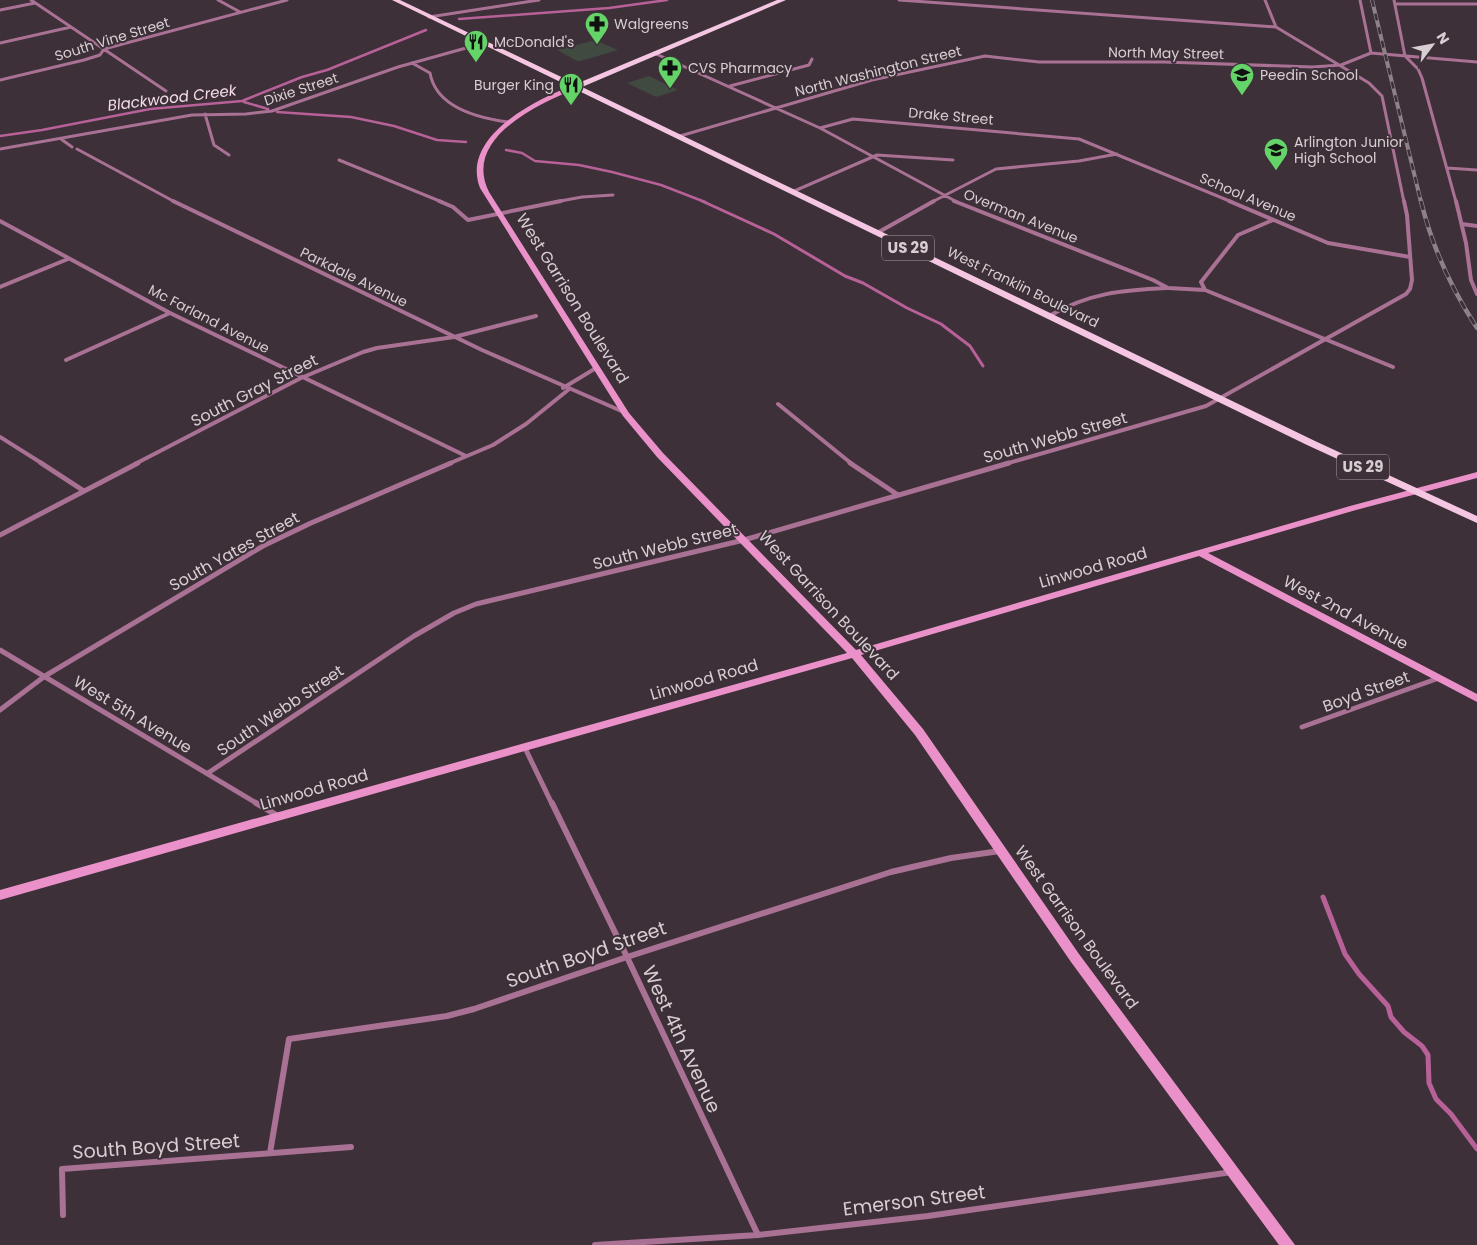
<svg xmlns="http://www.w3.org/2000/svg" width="1477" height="1245" font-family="Poppins,sans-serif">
<rect width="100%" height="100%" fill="#3d3038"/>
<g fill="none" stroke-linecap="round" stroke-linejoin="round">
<path stroke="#b76198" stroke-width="2.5" d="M459,19l150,-11 58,-8
M244,102l24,7
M277,112l74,5 43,9 43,14 29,2
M0,136l42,-6 108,-21 92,-8 60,-24 25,-7 99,-40
M506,150l16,3 13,8 44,4 33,7 49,13 44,17"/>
<path stroke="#b76198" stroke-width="3" d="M702,201l72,33 71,42 18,7 44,25 34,16 29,22 13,20"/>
<path stroke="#b76198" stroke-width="5" d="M1323,897l22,57 14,20 29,32 3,11 13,15 18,14 6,9 1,28 7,16 15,15 26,35"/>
</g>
<path fill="#404a40" d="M592,41h5l21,9 -37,11h-4l-20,-11z
M649,76l29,14 -22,7 -29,-14z"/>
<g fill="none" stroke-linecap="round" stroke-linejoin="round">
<path stroke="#a97193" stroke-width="3" d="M31,0l135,91
M218,0l22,12
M899,0l377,27
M1265,0l11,27 93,56 13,13 22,106
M1360,0l11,53
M1394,0l11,56 13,13 4,9 34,124
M1395,4h82
M0,10l35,-7
M429,17l110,-17
M0,43l71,-16
M654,53l166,75 137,74
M412,63l18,10c6,34 48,45 78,49
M0,80l84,-20 16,-5 4,-6 183,-49
M730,86l79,-21 3,-6
M205,114l9,31 15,10
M820,128l33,-9 226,20 153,63
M680,136l192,-56 113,-24 54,6h125l149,5 28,-2 30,-12 106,9
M61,139l11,8
M0,149l192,-34 54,-1 26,-3 126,-44 86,-24
M77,149l98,53
M339,160l103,42
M1447,168l30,2
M792,192l85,-37 76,5
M555,202l27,-5 31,-2
M932,202l64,-33 83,-8 38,-7"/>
<path stroke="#a97193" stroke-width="4" d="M173,201l309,149 144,63
M439,201l14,6 15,13 93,-19
M954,201l199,79 15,8 37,2 188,77
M1229,201l99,42 82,14
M1456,201l10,42 5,37 6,14
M0,221l170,92 296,143
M1462,224l15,2
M877,233l57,-32
M0,287l68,-28
M1205,290l-4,-8 37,-47 35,-15
M1049,316c40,-23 73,-26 118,-28
M66,360l104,-47
M563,388l33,-20
M778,404l74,60
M0,437l43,27
M135,464l166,-86 62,-26 14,-4 77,-11 82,-21
M448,464l45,-19 33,-21 42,-34
M1005,464l201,-58 200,-112 4,-5 2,-9 -5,-65 -3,-14"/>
<path stroke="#a97193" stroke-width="5" d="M41,463l43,28
M850,463l48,32
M0,535l138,-72
M0,650l258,154
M0,710l45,-34 218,-130 48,-23 140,-60
M1302,727l137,-49
M525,748l27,56
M208,773l206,-137 40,-23 22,-9 268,-64 265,-77"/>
<path stroke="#a97193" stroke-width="6" d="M256,803l22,13
M552,803l75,154 131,278
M270,1153l19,-114 158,-23 27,-7 153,-52 264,-85 60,-14 49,-7
M63,1215l-1,-46 289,-22
M595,1245l163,-10 170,-19 304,-44"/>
<path fill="#eb91c9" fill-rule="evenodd" d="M575,85l2,1v2c-38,16 -115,50 -88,104l140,221 34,40 193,197 494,-144 127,-34v6l-121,32 -148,43 269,141v8l-278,-146 -338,99 62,74 156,225 216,291h-16l-208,-283 -156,-227 -63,-77 -852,242v-10l847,-237 -190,-196 -34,-41 -143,-228c-20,-51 57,-90 95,-103z"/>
<path fill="#f5c6e2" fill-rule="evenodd" d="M392,0h8l176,84 201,-84h9l-204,87 733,354 162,75v7l-170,-78z"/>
<defs>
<path id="rail-far1" d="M1372,0l49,202"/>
<path id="rail" d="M1421,201c11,46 30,87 56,127"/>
</defs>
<use href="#rail-far1" stroke="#8d8288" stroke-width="4"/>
<use href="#rail" stroke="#8d8288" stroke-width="4.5"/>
<use href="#rail-far1" stroke="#3d3038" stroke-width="2.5" stroke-dasharray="7" stroke-linecap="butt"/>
<use href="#rail" stroke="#3d3038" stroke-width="3" stroke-dasharray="9" stroke-linecap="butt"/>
</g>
<defs>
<symbol id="pharmacy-pin" viewBox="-11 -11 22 30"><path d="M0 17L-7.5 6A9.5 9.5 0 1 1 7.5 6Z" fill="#64d468" stroke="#3d3038"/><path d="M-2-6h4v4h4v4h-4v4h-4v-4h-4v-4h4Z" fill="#111"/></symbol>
<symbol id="restaurant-pin" viewBox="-11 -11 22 30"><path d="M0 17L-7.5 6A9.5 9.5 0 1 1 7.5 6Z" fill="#64d468" stroke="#3d3038"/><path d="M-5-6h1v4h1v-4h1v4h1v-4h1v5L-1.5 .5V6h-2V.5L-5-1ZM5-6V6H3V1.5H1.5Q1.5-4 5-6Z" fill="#111"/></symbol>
<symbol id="school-pin" viewBox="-11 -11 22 30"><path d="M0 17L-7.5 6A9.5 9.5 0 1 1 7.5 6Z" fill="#64d468" stroke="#3d3038"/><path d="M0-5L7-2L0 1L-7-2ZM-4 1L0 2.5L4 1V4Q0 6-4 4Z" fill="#111"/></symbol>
</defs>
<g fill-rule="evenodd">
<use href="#pharmacy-pin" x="583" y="10" width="28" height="38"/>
<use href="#restaurant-pin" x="462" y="28" width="28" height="38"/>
<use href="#pharmacy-pin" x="656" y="54" width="28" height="38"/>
<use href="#school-pin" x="1228" y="61" width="28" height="38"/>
<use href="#restaurant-pin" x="557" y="71" width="28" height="38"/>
<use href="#school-pin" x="1262" y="136" width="28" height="38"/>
</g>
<g text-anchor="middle" stroke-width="4" stroke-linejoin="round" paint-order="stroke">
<g font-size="14" fill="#d7ced3" stroke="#3d3038" text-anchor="start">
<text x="614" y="29">Walgreens</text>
<text x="494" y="47">McDonald's</text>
<text x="688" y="73">CVS Pharmacy</text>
<text x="1260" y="80">Peedin School</text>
<text x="554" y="90" text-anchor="end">Burger King</text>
<text x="1294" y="147">Arlington Junior<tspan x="1294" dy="16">High School</tspan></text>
</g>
<g font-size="14" fill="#d7ced3" stroke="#3d3038">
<text transform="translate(112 39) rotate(-17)" y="5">South Vine Street</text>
<text transform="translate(1166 53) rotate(1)" y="5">North May Street</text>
<text transform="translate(878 71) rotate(-14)" y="5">North Washington Street</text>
<text transform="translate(301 89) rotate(-18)" y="5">Dixie Street</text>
<text transform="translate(951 116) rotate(5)" y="5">Drake Street</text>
<text transform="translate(1248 197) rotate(23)" y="5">School Avenue</text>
<text transform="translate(1021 216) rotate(22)" y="5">Overman Avenue</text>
<text transform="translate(354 277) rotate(26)" y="5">Parkdale Avenue</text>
<text transform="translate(1023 287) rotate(26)" y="5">West Franklin Boulevard</text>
<text transform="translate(209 319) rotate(27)" y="5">Mc Farland Avenue</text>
</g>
<g font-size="15" font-style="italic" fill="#f4dce9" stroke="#3d3038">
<text transform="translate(172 98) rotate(-7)" y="5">Blackwood Creek</text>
</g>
<g fill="#3d3038" stroke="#a99fa4" stroke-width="1">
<rect x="882" y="235.5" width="52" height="25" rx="4"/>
<rect x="1337" y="454.5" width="52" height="25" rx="4"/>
</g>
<g font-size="15" font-weight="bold" fill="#d7ced3">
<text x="908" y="253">US 29</text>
<text x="1363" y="472">US 29</text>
</g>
<g font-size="16" fill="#d7ced3" stroke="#3d3038">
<text transform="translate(573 298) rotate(58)" y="6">West Garrison Boulevard</text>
<text transform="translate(254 390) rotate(-27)" y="6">South Gray Street</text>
<text transform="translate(1055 437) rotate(-16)" y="6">South Webb Street</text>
<text transform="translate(665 546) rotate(-14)" y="6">South Webb Street</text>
<text transform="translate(234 551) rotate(-29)" y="6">South Yates Street</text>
<text transform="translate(1093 567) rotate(-16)" y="6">Linwood Road</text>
<text transform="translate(829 605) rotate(47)" y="6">West Garrison Boulevard</text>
<text transform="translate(1346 612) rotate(28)" y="6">West 2nd Avenue</text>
<text transform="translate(704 679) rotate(-16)" y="6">Linwood Road</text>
<text transform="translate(1366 691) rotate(-20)" y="6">Boyd Street</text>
<text transform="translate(280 710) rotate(-34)" y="6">South Webb Street</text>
<text transform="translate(133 714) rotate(31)" y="6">West 5th Avenue</text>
<text transform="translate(314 789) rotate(-16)" y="6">Linwood Road</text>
<text transform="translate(1077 927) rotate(54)" y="6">West Garrison Boulevard</text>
</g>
<g font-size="19" fill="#d7ced3" stroke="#3d3038">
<text transform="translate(586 954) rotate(-19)" y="7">South Boyd Street</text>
<text transform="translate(682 1039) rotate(65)" y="7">West 4th Avenue</text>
<text transform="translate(156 1146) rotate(-4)" y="7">South Boyd Street</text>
<text transform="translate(914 1200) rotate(-7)" y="7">Emerson Street</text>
</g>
</g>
<g transform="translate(1432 45) rotate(58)" stroke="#3d3038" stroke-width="4" paint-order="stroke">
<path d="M0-4L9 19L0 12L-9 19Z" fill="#d7ced3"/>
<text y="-8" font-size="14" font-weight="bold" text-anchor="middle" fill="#d7ced3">N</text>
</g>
</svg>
